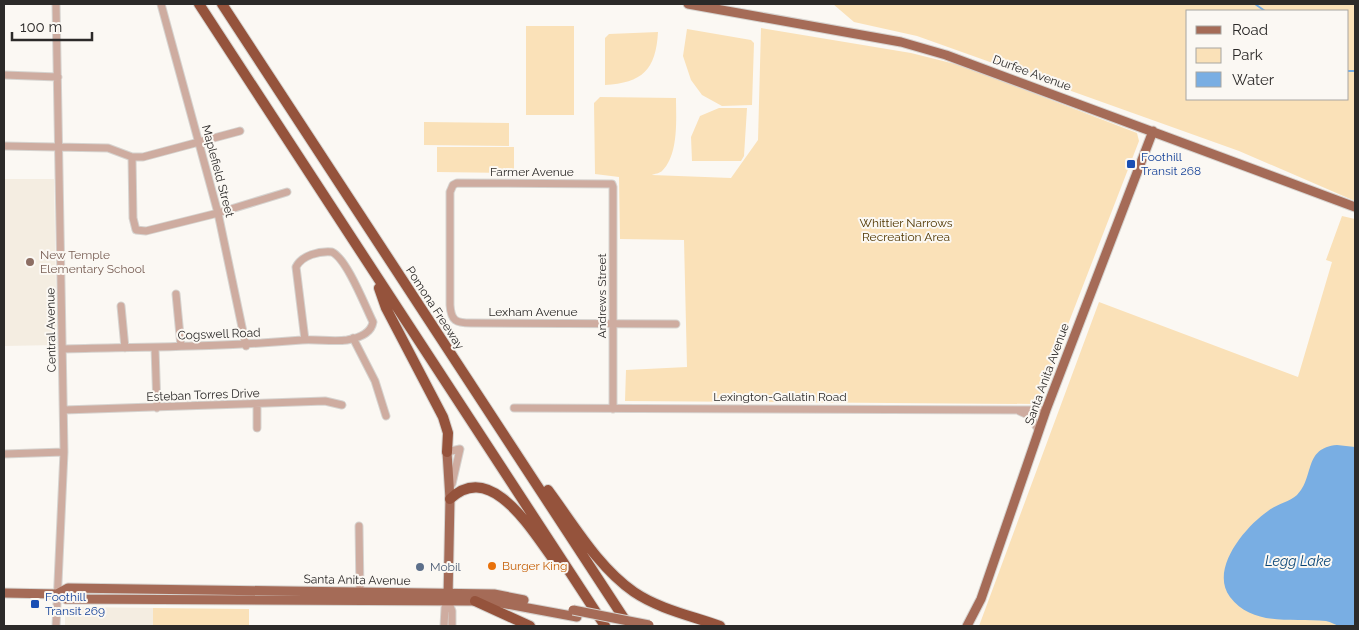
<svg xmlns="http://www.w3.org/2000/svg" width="1359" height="630" font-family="Raleway,sans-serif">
<rect width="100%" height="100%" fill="#fbf8f3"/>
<path fill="#f4ede1" d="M4,179h50l3,166 -53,1z
M65,607l88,1v18h-88z"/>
<path fill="#fae1b8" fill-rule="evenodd" d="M833,4h522v197l-116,-50 -322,-115 -63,-14zM1188,11h160v88h-160z
M526,26h48v89h-48z
M761,28l150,25 52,13 174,67 2,8 -101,261 -4,2 -409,-3 1,-31 61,-3 -3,-127 -64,-1 -1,-62 -24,-3 -1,-71 6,-6 76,1c0,21 3,56 -14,73 -2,2 -8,3 -10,4l79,3 27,-38z
M687,29l64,11 3,3 -2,62 -30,1 -20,-11 -11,-15 -8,-24z
M658,32c-2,38 -16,51 -53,53v-47l4,-4z
M719,108h28l-3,48 -3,5h-49l-1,-24 9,-21z
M424,122l85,1v23l-85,-1z
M437,147h77v26l-77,-1z
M1342,216l13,3v407h-376l120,-324 199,75 34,-115 -6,-2z
M153,608l96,1v17h-96z"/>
<path fill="#79aee3" d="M1337,445l18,2v179c-4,0 -11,1 -15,0 -5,-1 -9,-4 -14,-5 -33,-3 -73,6 -96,-24 -21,-28 16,-71 38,-86 9,-7 21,-9 29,-16 18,-18 6,-47 40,-50z"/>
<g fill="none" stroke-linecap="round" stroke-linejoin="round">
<path stroke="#79aee3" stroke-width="2" d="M1255,4l10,7
M1348,71h7"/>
<defs>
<path id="minor" d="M161,4l57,209 28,133
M4,75l54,2
M4,146l104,2 24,9h11l97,-26
M132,157l1,61 3,12 10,1 72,-18 69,-21
M176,294l5,52
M121,306l4,42
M353,338l22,43 11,35
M155,348l2,60
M63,349c80,-2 159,-2 239,-9 15,-1 31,2 45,0 12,-2 24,-6 26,-18 -8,-16 -26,-63 -41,-70 -13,-1 -30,3 -36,15l9,73
M257,405v23
M514,408l532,2
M613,409v-222l-1,-3 -155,-1 -4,2 -3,7v113c1,16 6,18 21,18l205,1
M64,410l261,-9 17,4
M1019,411l11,5 9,15
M447,452l13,-3 -8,35
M4,454l60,-2
M359,526l1,66
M448,601l4,10v15
M56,626l8,-174 -8,-448
M444,626l1,-18 3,-7"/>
<path id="major" d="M688,4l213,38 45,13 409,152
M447,452l3,47 -2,99
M4,593l53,1 9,5 409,2 26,2 76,14
M57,594l11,-6 426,6 30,6
M967,626l14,-27 65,-189 107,-279"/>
<path id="highway" d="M199,4l406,622
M222,4l407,622
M379,288l7,20 57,109 5,16 -1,19
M548,490c26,35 50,77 86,102 25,17 58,24 86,34
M450,499c42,-40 83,34 106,64
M475,601l55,25"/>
</defs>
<use href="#minor" stroke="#d6d3cf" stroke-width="9"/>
<use href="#major" stroke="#d6d3cf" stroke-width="11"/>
<use href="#highway" stroke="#d6d3cf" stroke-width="12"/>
<use href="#minor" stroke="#ceaca0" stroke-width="7"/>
<use href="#major" stroke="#a56b57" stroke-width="9"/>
<use href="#highway" stroke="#95533c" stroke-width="10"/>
<defs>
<path id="major-bridge" d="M573,610l76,15"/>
</defs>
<use href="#major-bridge" stroke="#d6d3cf" stroke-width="11" stroke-linecap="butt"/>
<use href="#major-bridge" stroke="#a56b57" stroke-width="9"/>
</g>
<g fill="#1a4fb4" stroke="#fbf8f3" stroke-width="2">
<rect x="1126" y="159" width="10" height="10" rx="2.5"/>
<rect x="30" y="599" width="10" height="10" rx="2.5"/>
</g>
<circle fill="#8d6e63" stroke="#fbf8f3" stroke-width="2" cx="30" cy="262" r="5"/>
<circle fill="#e8710a" stroke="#fbf8f3" stroke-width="2" cx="492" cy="566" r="5"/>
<circle fill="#5c6f8a" stroke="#fbf8f3" stroke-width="2" cx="420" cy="567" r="5"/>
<g text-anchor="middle" stroke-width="4" stroke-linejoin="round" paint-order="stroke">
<g font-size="12" fill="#2c2a29" stroke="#fbf8f3">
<text transform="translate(1032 73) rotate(20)" y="4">Durfee Avenue</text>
<text transform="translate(218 171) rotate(75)" y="4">Maplefield Street</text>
<text x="532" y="176">Farmer Avenue</text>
<text transform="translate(602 296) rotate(-90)" y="4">Andrews Street</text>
<text transform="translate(435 308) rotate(57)" y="4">Pomona Freeway</text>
<text x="533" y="316">Lexham Avenue</text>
<text transform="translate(51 330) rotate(-91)" y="4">Central Avenue</text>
<text transform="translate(219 334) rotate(-2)" y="4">Cogswell Road</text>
<text transform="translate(1047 374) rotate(-70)" y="4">Santa Anita Avenue</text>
<text transform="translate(203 395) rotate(-2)" y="4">Esteban Torres Drive</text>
<text x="780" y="401">Lexington-Gallatin Road</text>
<text transform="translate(357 580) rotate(1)" y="4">Santa Anita Avenue</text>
</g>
<g font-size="12" fill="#164399" stroke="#fbf8f3" text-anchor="start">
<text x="1141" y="161">Foothill<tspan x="1141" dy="14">Transit 268</tspan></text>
<text x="45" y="601">Foothill<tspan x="45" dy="14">Transit 269</tspan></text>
</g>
<g font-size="12" fill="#4f3600" stroke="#fbf8f3">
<text x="906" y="227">Whittier Narrows<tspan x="906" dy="14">Recreation Area</tspan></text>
</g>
<g font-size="12" fill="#785e54" stroke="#fbf8f3" text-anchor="start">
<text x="40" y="259">New Temple<tspan x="40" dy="14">Elementary School</tspan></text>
</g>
<g font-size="12" fill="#c56008" stroke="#fbf8f3" text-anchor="start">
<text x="502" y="570">Burger King</text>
</g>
<g font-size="12" fill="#4e5e75" stroke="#fbf8f3" text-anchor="start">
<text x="430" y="571">Mobil</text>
</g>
<g font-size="14" font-style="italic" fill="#0a4677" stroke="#fbf8f3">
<text x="1298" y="566">Legg Lake</text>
</g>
</g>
<rect width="1359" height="630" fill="none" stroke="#2c2a29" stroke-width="10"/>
<rect x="1186" y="10" width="162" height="90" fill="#fbf8f3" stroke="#a8a6a2"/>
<rect x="1196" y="26" width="25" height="8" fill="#a56b57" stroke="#a8a6a2"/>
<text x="1232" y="35" font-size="15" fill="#2c2a29">Road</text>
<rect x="1196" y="48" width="25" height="15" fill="#fae1b8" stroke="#a8a6a2"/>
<text x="1232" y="60" font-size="15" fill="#2c2a29">Park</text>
<rect x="1196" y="72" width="25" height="15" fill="#79aee3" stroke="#a8a6a2"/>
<text x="1232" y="85" font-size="15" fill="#2c2a29">Water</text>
<path d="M12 32v8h80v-8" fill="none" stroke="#2c2a29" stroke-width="2.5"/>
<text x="20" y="32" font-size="15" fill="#2c2a29" stroke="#fbf8f3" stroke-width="4" paint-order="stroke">100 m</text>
</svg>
